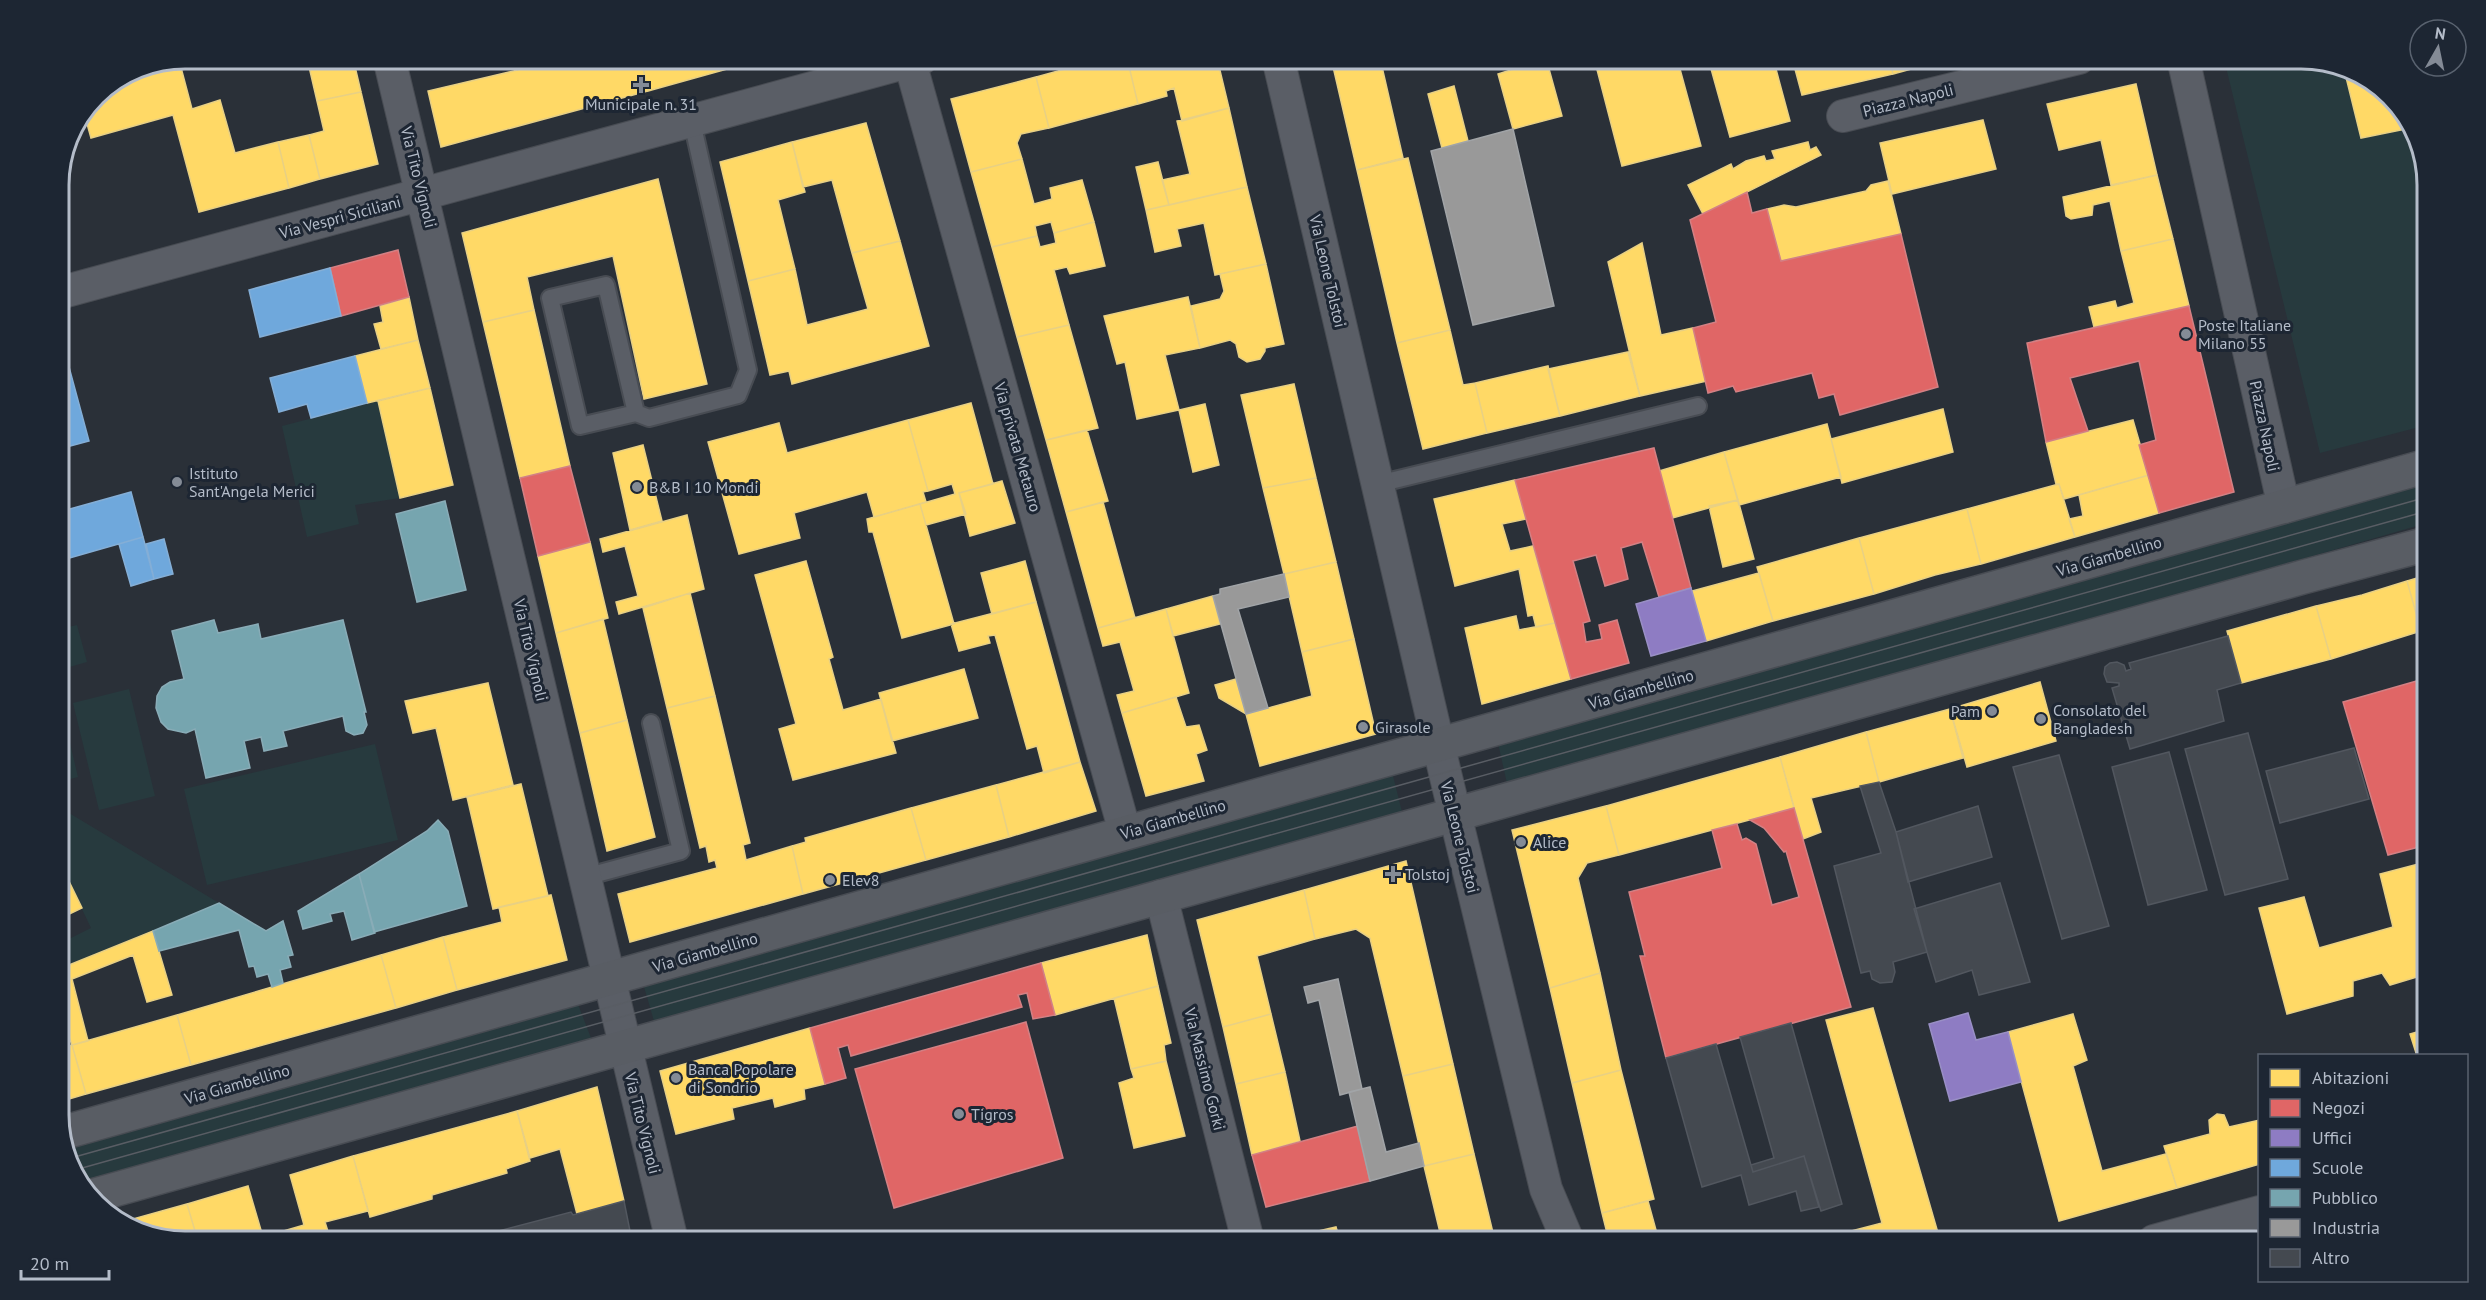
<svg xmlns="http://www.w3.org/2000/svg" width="2486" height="1300" font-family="'PT Sans',sans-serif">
<rect width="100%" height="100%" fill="#2a3038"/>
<path fill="#273a3e" d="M2224,59h77l56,13 49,43 21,62v248l-107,28z
M378,401l22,97 -45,7 4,19 -52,13 -25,-111z
M2427,482v41l-919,265 -10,-45z
M77,625l10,37 -28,8v-41z
M129,689l26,107 -56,14 -26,-107z
M60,701l18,76 -19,5v-80z
M375,744l23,96 -191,45 -23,-96z
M1392,772l11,44 -749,205 -12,-41z
M69,813l150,90 -160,66v-25l32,-16 -30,-63 -2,1v-48z
M576,999l15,39 -509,149 -18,-48z"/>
<path fill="#ffd966" stroke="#e8d084" stroke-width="1.5" d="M260,58h33v2l-30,8z
M307,58h46l8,34 -44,9z
M515,58h126l7,33 -207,56 -13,-56 90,-21z
M641,58h126l-119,33z
M1105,58h22l11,46 -89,24 -13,-51z
M1127,58h90l12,50 -47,13 -8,-33 -8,3 1,5 -29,8z
M1331,58h49l23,100 -46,12z
M1536,58h10l16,58 -49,13 -15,-55 38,-12z
M1594,58h83l24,88 -79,20z
M1708,58h65l17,63 -60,16z
M1792,58h97l4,16 -91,21z
M1889,58h62l-58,16z
M179,60l13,49 28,-9 15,53 43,-11 11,46 -90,24 -26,-97 -82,23 -7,-25 12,-18 41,-27z
M2344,69l13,3 49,43 5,13 -50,10z
M1036,77l13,51 -28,6 -4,9 5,16 -51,13 -20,-73z
M2136,84l21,91 -46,10 -10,-45 -42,10 -12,-46z
M1454,86l14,55 -26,7 -14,-54z
M361,92l17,72 -58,15 -11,-44 15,-4 -7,-30z
M1229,108l18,79 -78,18 -7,-25 28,-6 -13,-53z
M1983,120l13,49 -104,25 -12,-51z
M866,123l34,118 -48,12 -20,-73 -29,7 -11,-45z
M309,135l11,44 -31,9 -11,-46z
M792,142l13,50 -27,8 17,69 -47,12 -28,-119z
M1808,142l2,8 6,-3 5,8 -118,59 -15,-29 43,-21 2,5 13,-8 18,-5 2,5 9,-2 -3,-8z
M1408,158l42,172 -53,13 -40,-173z
M1022,159l12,45 18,-5 -2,-11 32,-8 12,42 -40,11 -3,-11 -16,4 2,10 -45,11 -21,-75z
M1158,162l11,43 -23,5 -10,-43z
M2157,175l16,64 -52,12 -11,-50 -17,4 -1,10 -21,4 -5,-3 -3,-19z
M658,179l49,205 -63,15 -31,-143 -86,21 7,33 -51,12 -21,-89z
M1888,181l13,53 -120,27 -14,-52 17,-4 12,2 70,-16 5,-6z
M1247,187l19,77 -51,11 -11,-52 -27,6 4,17 -26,6 -9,-42z
M59,222l7,26 -7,2z
M1094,222l11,44 -35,8 -3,-7 -13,3 15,55 -52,12 -25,-90 45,-11 3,11 16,-4 -2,-10z
M2173,239l16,67 -95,21 -5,-20 26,-6 2,7 17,-5 -13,-52z
M900,241l29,105 -137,38 -3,-13 -19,4 -22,-94 47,-12 12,56 61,-16 -16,-56z
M1642,243l19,92 32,-7 14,53 -67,15 -32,-134z
M1266,264l18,80 -19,4v3l-5,8 -13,3 -8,-5 -3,-13 -6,-4 -30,8 -9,-42 29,-7 4,-8 -4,-17z
M409,297l9,43 -37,9 -7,-25 9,-2 -3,-16z
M1188,297l12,51 -35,7 14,55 -42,9 -12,-57 -8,2 -13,-48z
M534,310l36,156 -50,12 -37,-156z
M1069,325l29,103 -52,12 -29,-103z
M1450,330l13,55 12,-2 12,50 -64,16 -26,-106z
M418,340l12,48 -63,15 -12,-47z
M1628,352l12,44 -80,20 -12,-47z
M1548,366l12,50 -73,17 -12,-50z
M1294,384l22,94 -53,10 -22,-93z
M430,388l23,97 -53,13 -22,-97z
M971,403l22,81 -34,9 7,21 -40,11 -6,-21 35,-10 -3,-10 -24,7 -20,-71z
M1205,404l14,61 -26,7 -14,-62z
M1943,409l10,43 -111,31 -11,-44z
M908,420l20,71 -5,1 3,10 -52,15 -7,-25 -73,21 6,25 -61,16 -31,-112 71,-19 8,30z
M2133,420l16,55 -85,24 -5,-15h-3l-10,-42z
M1827,424l14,53 -102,28 -15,-53z
M1087,430l21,71 -42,11 -20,-72z
M643,445l19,76 -32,9 -17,-77z
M1724,452l14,48 -66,18 -13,-47z
M2149,475l10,38 -84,24 -6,-18 14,-3 -4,-21z
M1316,478l20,84 -52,12 -21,-86z
M1515,480l11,39 -24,5 8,27 23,-5 22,77 -19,4 -3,-12 -5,1 -9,-47 -64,17 -21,-87z
M1002,481l13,42 -45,13 -11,-43z
M2059,484l16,53 -94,27 -14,-55z
M1738,500l16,59 -31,8 -14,-61z
M1103,502l32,116 -37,10 -32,-116z
M920,504l34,120 -52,14 -29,-106h-4l-2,-13z
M1967,509l14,55 -46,11 -61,19 -15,-56z
M687,515l17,74 -85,25 -3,-12 22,-6 -13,-50 -22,6 -3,-13z
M1859,538l15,56 -101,27 -16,-54z
M590,542l18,76 -52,15 -18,-77z
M806,561l27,96 -4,2 14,51 38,-11 15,54 -103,27 -14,-51 17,-5 -41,-149z
M1025,561l11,41 -44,12 -11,-41z
M1336,562l18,77 -52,13 -18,-78z
M1759,573l14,48 -67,20 -14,-50z
M2427,575v54l-6,2 -14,-50z
M2407,581l14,50 -90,28 -15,-53 46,-11z
M690,593l25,103 -48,12 -24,-100z
M1213,596l7,28 -47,12 -7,-27z
M1036,602l44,160 -36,11 -7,-27 -10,3 -32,-114 -7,1 2,7 -31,8 -8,-27z
M2316,606l15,53 -90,24 -14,-52z
M1166,609l23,84 -67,20 -5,-18 17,-4 -14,-49 -17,4 -5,-18z
M1516,616l3,14 36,-7 16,56 -89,25 -17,-76z
M603,619l24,101 -47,13 -24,-100z
M1354,639l22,95 -116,32 -14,-52 66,-18 -10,-44z
M964,669l14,49 -86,23 -13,-48z
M1236,679l10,35 -27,-16 -4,-13z
M2040,682l16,59 -89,26 -17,-58z
M488,683l25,102 -60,15 -17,-72 -23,5 -8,-32z
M715,696l35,147 -7,2 3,15 46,-14 11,48 -173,48 -12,-48 99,-26 -2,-8 -6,2 -3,-16 -6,2 -33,-140z
M1176,697l10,30 13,-2 8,25 -11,4 8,27 -58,15 -24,-83z
M1950,709l13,49 -84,24 -13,-50z
M627,720l28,117 -48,14 -27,-118z
M1866,732l13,50 -68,16 10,34 -18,7 -23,-82z
M1780,757l14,51 -175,47 -13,-49z
M1080,762l16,49 -87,26 -13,-52z
M521,784l27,112 -55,13 -26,-112z
M996,785l13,52 -83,23 -15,-52z
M1606,806l13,49 -32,8 -9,15 22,95 -50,15 -38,-158z
M911,808l15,52 -123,34 -11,-48 14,-4 -1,-4z
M1406,861l47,203 -50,12 -33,-138 -14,-9 -41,10 -11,-49z
M2426,862l1,112 -37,11 -8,-12 -29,8v15l-66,18 -28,-106 45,-11 15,51 74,-21 -13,-53z
M61,865l21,43 -23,11v-53z
M1304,890l11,49 -58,17 14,58 -48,13 -26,-107z
M551,895l16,65 -110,30 -14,-53 59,-15 -3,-15z
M153,931l19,64 -25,7 -14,-47 -61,24 16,62 -16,4 -13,-36v-40z
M1147,935l11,51 -103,29 -14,-52z
M443,937l14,53 -61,18 -15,-53z
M381,955l15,53 -205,57 -14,-50z
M1600,973l21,97 -49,13 -22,-95z
M1158,986l13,57 -7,2 2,16 -35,8 -17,-71z
M1873,1008l65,225 2,8h-111l-1,-4 54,-14 -56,-203z
M1271,1014l14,58 -49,12 -13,-57z
M2073,1014l14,46 -14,6 29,105 64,-17 11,34 -118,33 -51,-189z
M177,1015l14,50 -105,29 -14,-49z
M810,1028l15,56 -21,5 1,10 -30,8 -2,-9 -41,10 2,11 -58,15 -16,-63z
M2427,1029v27h-10l-7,-22z
M72,1045l14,49 -27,8v-53z
M1166,1061l19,75 -51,12 -15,-65 15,-5 -3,-9z
M1453,1064l21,90 -50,12 -21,-90z
M1621,1070l33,129 -52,14 -30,-130z
M1285,1072l15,69 -48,14 -16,-71z
M597,1087l27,114 -47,13 -17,-65 -30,9 -13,-47z
M517,1111l13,50 -24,8 1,4 -75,22v4l-62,18 -17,-61z
M2217,1114l7,1 5,12 31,-7v44l-83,24 -13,-42 46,-12 -1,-14z
M1474,1154l21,87h-53l-18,-75z
M353,1156l15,55 -43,11 6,19h-133l-11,-37 61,-18 15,51 41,-12 -14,-50z
M1648,1201l11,40h-50l-7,-28z
M187,1204l11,37 -13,1 -56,-14 -7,-6z
M1336,1227l4,13 -65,1z"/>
<path fill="#e06666" stroke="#d38084" stroke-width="1.5" d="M1747,192l5,21 15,-4 14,52 120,-27 37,153 -98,28 -6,-21 -15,4 -7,-25 -76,19 -3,-6 -25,7 -15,-65 23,-6 -26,-102z
M398,250l11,47 -68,19 -11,-48z
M2189,306l45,186 -75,21 -20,-68 17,-5 -17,-79 -69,17 18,53 -42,11 -19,-99z
M1654,448l37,140 -32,9 -17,-55 -21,6 7,31 -23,7 -9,-31 -23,6 17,60 -7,2 3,19 16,-3 -3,-14 18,-5 12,43 -58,16 -56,-199z
M570,466l20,76 -52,14 -18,-78z
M2427,678v167l-39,10 -45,-153z
M1794,808l57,199 -185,51 -26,-102h5l-16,-64 93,-24 -10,-38 25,-6 5,16 4,-2 10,6 16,61 27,-8 -13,-46 -2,1 -20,-24 -14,-8z
M1041,963l14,52 -22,4 -6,-26 -9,2 4,12 -171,49 -3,-11 -10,3 8,30 -21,6 -15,-56z
M1026,1022l37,136 -169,50 -39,-139z
M1358,1126l12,55 -104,26 -14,-52z"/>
<path fill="#8e7cc3" stroke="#998fc5" stroke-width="1.5" d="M1691,588l15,53 -55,15 -15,-52z
M1968,1013l8,27 32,-8 13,50 -71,19 -21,-77z"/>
<path fill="#6fa8dc" stroke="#84aed6" stroke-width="1.5" d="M330,268l11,48 -81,21 -11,-47z
M355,356l12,47 -56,15 -4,-14 -28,8 -9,-34z
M69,367l20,74 -30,8v-79z
M131,492l12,45 -84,24v-49z
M143,537l11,42 -23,7 -12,-42z
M164,539l9,35 -19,5 -8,-35z"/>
<path fill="#76a5af" stroke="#89acb7" stroke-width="1.5" d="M445,501l21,89 -49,12 -21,-88z
M214,620l4,13 40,-9 3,15 82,-19 23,92h-2l3,13 -4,8 -9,2 -8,-4 -3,-15 -60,15 4,15 -23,5 -3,-14 -17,4 6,27 -44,10 -11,-49 -9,4 -18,-4 -7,-7 -5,-14 1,-12 5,-9 8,-5 14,-3 -12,-48z
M438,820l10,11 19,75 -93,26 -15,-58 68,-43z
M359,874l16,59 -23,7 -8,-29 -14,3 2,7 -29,8 -5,-18z
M219,903l47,28 17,-10 10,34 -5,1 3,11 -11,3 3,13 -11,4 -4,-13 -11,3 -3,-11 -5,1 -10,-37 -80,21 -6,-20z"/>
<path fill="#999" stroke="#a1a4a7" stroke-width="1.5" d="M1513,129l41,177 -81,19 -42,-174z
M1284,574l5,23 -51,12 30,99 -22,6 -33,-118 7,-2v-5z
M1338,979l24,110 -22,6 -21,-95 -11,3 -4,-16z
M1370,1087l16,65 33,-9 5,23 -54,15 -21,-89z"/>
<path fill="#444950" stroke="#52575f" stroke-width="1.5" d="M2228,636l13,47 -24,7 7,31 -94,28 -18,-61 7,-2v-3l-12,-1 -3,-8 1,-7 5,-4 7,-1 7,3 2,6 5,-2 -2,-6z
M2248,733l40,146 -63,16 -40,-146z
M2354,748l15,51 -89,24 -14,-52z
M2169,752l38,138 -59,15 -36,-138z
M2059,755l50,171 -47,13 -49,-172z
M1879,782l17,50 31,120 -34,10 2,10 -3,10 -12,1 -8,-4 -2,-8 -9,2 -27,-107 47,-13 -21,-67z
M1978,806l14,51 -84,25 -12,-50z
M2000,883l30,99 -51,13 -7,-25 -36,12 -22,-73z
M1791,1023l51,181 -21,7 -17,-55 -51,16 -2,-7 23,-7 -34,-121z
M1716,1044l37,128 51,-16 15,51 -18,4 -5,-20 -47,14 -8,-30 -39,12 -36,-129z
M624,1201l8,40h-163l-1,-2 103,-27 2,3z
M1215,1231l3,10h-44z"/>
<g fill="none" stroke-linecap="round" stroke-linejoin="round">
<defs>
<path id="lane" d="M606,285l30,128 -56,13 -30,-128z
M636,413l13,5 89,-23 10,-25 -56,-248
M1378,484l320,-78
M585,877l96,-26 -30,-128"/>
<path id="street" d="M389,58l283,1183
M1278,58l167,715 101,416 22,52
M2183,58l101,449
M910,62l215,770
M1843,116l236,-58
M59,293l863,-235
M1161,896l87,345
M2154,1241l106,-29"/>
<path id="secondary" d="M62,1133l2365,-667
M92,1196l2211,-619 124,-33"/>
</defs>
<use href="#lane" stroke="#484c53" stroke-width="20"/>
<use href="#street" stroke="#484c53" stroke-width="34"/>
<use href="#secondary" stroke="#484c53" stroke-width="36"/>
<use href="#lane" stroke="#5a5e66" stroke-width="16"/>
<use href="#street" stroke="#5a5e66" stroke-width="32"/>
<use href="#secondary" stroke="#595d64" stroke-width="33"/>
<path stroke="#595d64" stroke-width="1.5" d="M71,1158l2356,-661
M75,1170l2352,-659"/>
</g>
<g fill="#848b96" stroke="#1d2633" stroke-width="2">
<path d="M638 76h6v6h6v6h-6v6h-6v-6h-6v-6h6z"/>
<circle cx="2186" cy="334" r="6"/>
<circle cx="177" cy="482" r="6"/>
<circle cx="637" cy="487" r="6"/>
<circle cx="1992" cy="711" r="6"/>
<circle cx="2041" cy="719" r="6"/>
<circle cx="1363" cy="727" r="6"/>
<circle cx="1521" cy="842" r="6"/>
<path d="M1390 865h6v6h6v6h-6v6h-6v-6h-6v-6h6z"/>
<circle cx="830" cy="880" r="6"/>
<circle cx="676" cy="1078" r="6"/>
<circle cx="959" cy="1114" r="6"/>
</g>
<g text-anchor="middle" stroke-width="6" stroke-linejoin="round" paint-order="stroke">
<g font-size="16" fill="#b4bcc9" stroke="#1d2633">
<text transform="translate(1908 100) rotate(-14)" y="6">Piazza Napoli</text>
<text transform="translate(419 177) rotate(76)" y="6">Via Tito Vignoli</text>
<text transform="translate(340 217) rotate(-15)" y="6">Via Vespri Siciliani</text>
<text transform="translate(1328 271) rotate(77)" y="6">Via Leone Tolstoi</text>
<text transform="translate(2265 426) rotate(78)" y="6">Piazza Napoli</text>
<text transform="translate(1018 447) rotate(74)" y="6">Via privata Metauro</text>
<text transform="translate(2109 556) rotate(-16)" y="6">Via Giambellino</text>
<text transform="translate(531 650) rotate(77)" y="6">Via Tito Vignoli</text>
<text transform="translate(1641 689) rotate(-16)" y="6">Via Giambellino</text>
<text transform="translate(1173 819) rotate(-16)" y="6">Via Giambellino</text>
<text transform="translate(1460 837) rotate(76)" y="6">Via Leone Tolstoi</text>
<text transform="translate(705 952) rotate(-16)" y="6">Via Giambellino</text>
<text transform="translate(1205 1069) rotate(76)" y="6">Via Massimo Gorki</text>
<text transform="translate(237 1084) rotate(-16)" y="6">Via Giambellino</text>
<text transform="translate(643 1123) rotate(76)" y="6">Via Tito Vignoli</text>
</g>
<g font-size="16" fill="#b4bcc9" stroke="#1d2633" text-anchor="start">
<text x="641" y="110" text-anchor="middle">Municipale n. 31</text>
<text x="2198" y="331">Poste Italiane<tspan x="2198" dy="18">Milano 55</tspan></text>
<text x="189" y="479">Istituto<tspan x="189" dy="18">Sant'Angela Merici</tspan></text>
<text x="649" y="493">B&amp;B I 10 Mondi</text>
<text x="2053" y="716">Consolato del<tspan x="2053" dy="18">Bangladesh</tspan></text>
<text x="1980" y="717" text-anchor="end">Pam</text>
<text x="1375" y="733">Girasole</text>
<text x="1533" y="848">Alice</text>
<text x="1405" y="880">Tolstoj</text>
<text x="842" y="886">Elev8</text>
<text x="688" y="1075">Banca Popolare<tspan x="688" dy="18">di Sondrio</tspan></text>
<text x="971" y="1120">Tigros</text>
</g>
</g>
<path d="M0 0H2486V1300H0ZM185 69H2301A116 116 0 0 1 2417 185V1115A116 116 0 0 1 2301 1231H185A116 116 0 0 1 69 1115V185A116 116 0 0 1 185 69Z" fill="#1d2633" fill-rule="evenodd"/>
<path fill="none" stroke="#b4bcc9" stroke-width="3" d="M185 69H2301A116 116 0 0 1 2417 185V1115A116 116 0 0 1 2301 1231H185A116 116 0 0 1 69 1115V185A116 116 0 0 1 185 69Z"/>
<rect x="2258" y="1054" width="210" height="228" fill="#1d2633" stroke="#59626f" stroke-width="1.5"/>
<rect x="2270" y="1069" width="30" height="18" fill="#ffd966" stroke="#59626f" stroke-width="1.5"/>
<text x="2312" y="1084" font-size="18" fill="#b4bcc9">Abitazioni</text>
<rect x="2270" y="1099" width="30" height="18" fill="#e06666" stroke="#59626f" stroke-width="1.5"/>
<text x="2312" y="1114" font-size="18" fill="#b4bcc9">Negozi</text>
<rect x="2270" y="1129" width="30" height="18" fill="#8e7cc3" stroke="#59626f" stroke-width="1.5"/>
<text x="2312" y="1144" font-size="18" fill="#b4bcc9">Uffici</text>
<rect x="2270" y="1159" width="30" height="18" fill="#6fa8dc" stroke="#59626f" stroke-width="1.5"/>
<text x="2312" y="1174" font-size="18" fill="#b4bcc9">Scuole</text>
<rect x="2270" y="1189" width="30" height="18" fill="#76a5af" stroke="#59626f" stroke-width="1.5"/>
<text x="2312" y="1204" font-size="18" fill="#b4bcc9">Pubblico</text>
<rect x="2270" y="1219" width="30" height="18" fill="#999999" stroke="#59626f" stroke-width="1.5"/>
<text x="2312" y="1234" font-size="18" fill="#b4bcc9">Industria</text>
<rect x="2270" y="1249" width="30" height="18" fill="#444950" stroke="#59626f" stroke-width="1.5"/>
<text x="2312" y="1264" font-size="18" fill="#b4bcc9">Altro</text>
<g transform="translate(2438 48) rotate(9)"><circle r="28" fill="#1d2633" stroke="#59626f" stroke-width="1.5"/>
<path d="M0-4.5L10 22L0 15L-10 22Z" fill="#848b96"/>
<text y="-9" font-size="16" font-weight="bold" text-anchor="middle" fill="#b4bcc9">N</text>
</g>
<path d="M21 1270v9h88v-9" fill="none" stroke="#b4bcc9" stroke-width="3"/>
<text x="30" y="1270" font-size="18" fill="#b4bcc9" stroke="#1d2633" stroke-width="4.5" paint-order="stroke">20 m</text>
</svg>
